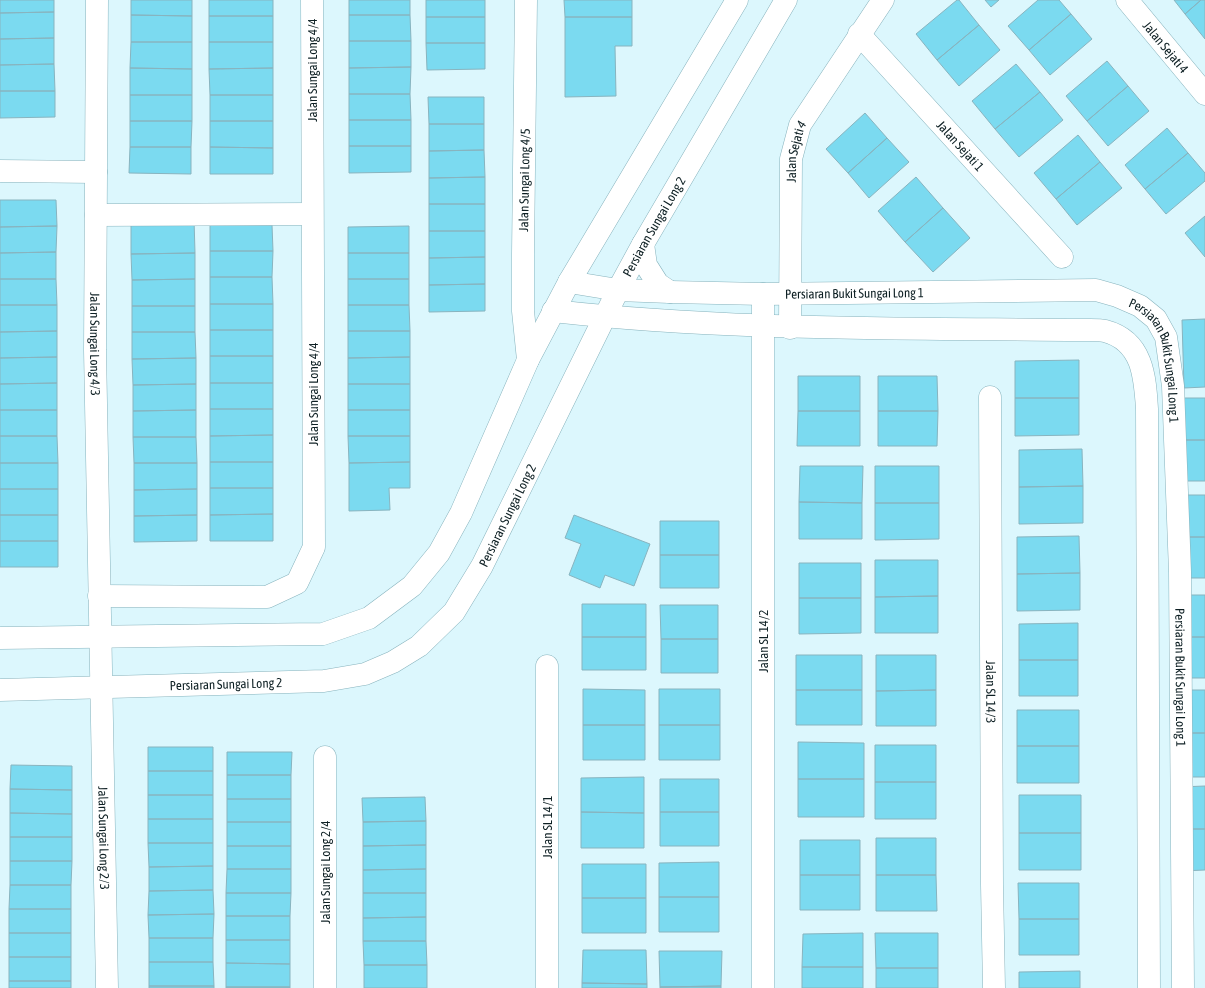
<svg xmlns="http://www.w3.org/2000/svg" width="1205" height="988" font-family="'Asap Condensed',sans-serif">
<rect width="100%" height="100%" fill="#dcf7fd"/>
<path fill="#7bdaf0" stroke="#88b4bf" d="M0,0h54v12l-54,1z
M131,0h61v16l-61,-1z
M209,0h64v16h-64z
M349,0h61v15h-61z
M426,0h59v17h-59z
M564,0h68v17h-67z
M957,0h2l20,25 -42,35 -21,-26z
M985,0h14l-8,7z
M1038,0h21l12,14 -42,36 -21,-24z
M1174,0h27l-16,14z
M1201,0h4v39l-20,-25z
M54,12v26l-54,1v-26z
M1071,14l21,25 -42,36 -21,-25z
M131,15l61,1v26h-61z
M349,15h61l1,26h-62z
M209,16h64v26h-64z
M426,17h59v26h-59z
M565,17h67v29h-17l1,50 -51,1z
M979,25l21,25 -41,36 -22,-26z
M54,38v26l-54,1v-26z
M349,41h62v26l-62,1z
M131,42h61v27l-62,-1z
M209,42h64v26l-64,1z
M426,43h59v26l-58,1z
M1107,61l21,25 -41,35 -21,-25z
M54,64l1,27h-55v-26z
M1016,64l24,28 -45,37 -23,-28z
M411,67l-1,27h-61v-26z
M130,68l62,1v26h-62z
M273,68v27h-63l-1,-26z
M1128,86l21,25 -41,35 -21,-25z
M0,91h55v26l-55,1z
M1040,92l23,28 -44,37 -24,-28z
M349,94h61l1,26h-62z
M130,95h62v26h-62z
M210,95h63v26h-63z
M428,97h56v27h-55z
M865,113l22,25 -39,35 -22,-24z
M349,120h62v26h-62z
M130,121h62l-1,26h-61z
M210,121h63v27l-63,-1z
M429,124h55v26l-55,1z
M1167,128l21,25 -43,36 -20,-24z
M1078,135l22,27 -44,37 -22,-26z
M887,138l22,24 -40,36 -21,-25z
M349,146h62v26l-62,1z
M130,147h61v27l-62,-1z
M210,147l63,1v26h-63z
M484,150l1,27 -56,1v-27z
M1188,153l17,20v8l-39,33 -21,-25z
M1100,162l22,26 -45,37 -21,-26z
M485,177v27h-56v-26z
M916,177l27,31 -38,34 -27,-31z
M0,200h56l1,26 -57,1z
M429,204h56v27h-56z
M943,208l27,30 -37,34 -28,-30z
M1205,216v41l-20,-24z
M131,219h63l1,34 -64,1z
M210,225h62l1,26h-63z
M57,226l-1,26 -56,1v-26z
M409,226v27h-61v-26z
M429,231h56v26l-56,1z
M210,251h63l-1,26h-62z
M56,252v27h-56v-26z
M195,253v26l-63,1 -1,-26z
M348,253h61v26h-61z
M485,257v27l-56,1v-27z
M210,277h62l1,27h-63z
M0,279h56l1,26h-57z
M195,279v27h-63v-26z
M348,279h61v26h-61z
M485,284v27l-56,1v-27z
M210,304h63v26h-63z
M0,305h57v26l-57,1z
M348,305h61l1,26h-62z
M132,306h63v26h-63z
M1205,319v68l-21,1 -2,-68z
M210,330h63v26h-63z
M57,331v26l-57,1v-26z
M348,331h62v26l-62,1z
M132,332h63l1,26 -64,1z
M210,356h63v27h-63z
M57,357v26l-57,1v-26z
M410,357v27h-62v-26z
M196,358v26l-63,1 -1,-26z
M1079,360v38h-64v-37z
M798,376h62v35h-62z
M878,376h59l1,35h-60z
M57,383v27h-57v-26z
M210,383h63v26h-63z
M196,384v26l-63,1v-26z
M348,384h62v26h-62z
M1015,398h64v37l-64,1z
M1178,398h27v42h-26z
M210,409h63v26l-63,1z
M0,410h57v26h-57z
M196,410v27h-63v-26z
M348,410h62v26h-62z
M798,411h62v35h-63z
M878,411h60l-1,35h-59z
M273,435v27h-63v-26z
M0,436h57l1,27h-58z
M348,436h62v26l-61,1z
M133,437h63l1,26h-63z
M1179,440h26v41h-26z
M1082,449l1,37 -64,1v-37z
M210,462h63v26h-63z
M410,462v26h-21l1,22 -41,1v-48z
M0,463h58v26h-58z
M134,463h63v26l-63,1z
M800,466h63l-1,37 -63,-1z
M875,466h64v37h-64z
M1083,486v37l-64,1v-37z
M210,488h63v26l-63,1z
M0,489h58v26h-58z
M197,489v26l-63,1v-26z
M1179,495h26v42h-26z
M799,502l63,1v36h-63z
M875,503h64v36l-64,1z
M273,514v27h-63v-26z
M0,515h58v26h-58z
M197,515v26l-63,1v-26z
M574,515l76,29 -16,42 -29,-11 -5,13 -31,-13 12,-31 -16,-6z
M660,521h59v34h-59z
M1079,536l1,37 -63,1v-37z
M1179,537h26v41h-26z
M0,541h58v26h-58z
M660,555h59v33h-59z
M875,560h63v36l-63,1z
M799,563h62v35h-62z
M1080,573v37l-63,1v-37z
M1179,595h26v42h-26z
M938,596v37h-63v-36z
M799,598h62v35l-62,1z
M582,604h64v33h-64z
M660,605h58v34h-57z
M1078,623v37h-59v-36z
M582,637h64v33h-64z
M1179,637h26v41h-26z
M661,639h57v34h-57z
M796,655h66v35h-66z
M876,655h60v35l-60,1z
M1019,660h59v36h-59z
M583,689l62,1v35h-62z
M659,689h61v36h-61z
M796,690h66v35h-66z
M936,690v36h-60v-35z
M1179,690h26v43h-25z
M1017,710h62v36h-62z
M583,725h62v35h-62z
M659,725h61v35h-61z
M1180,733h25v44h-25z
M798,742l66,1v36h-66z
M875,745h61v37h-61z
M1017,746h62v37h-62z
M148,747h65v24h-65z
M227,752h65l-1,23h-64z
M11,765l61,1v24l-62,-1z
M148,771h65v24h-65z
M227,775h64v24h-64z
M644,777v36l-63,-1v-34z
M660,779h59v33h-59z
M798,779h66v38h-66z
M875,782h61v37h-61z
M1205,786v43h-25v-42z
M10,789l62,1v24l-62,-1z
M148,795h65v24h-65z
M1019,795h62v38h-62z
M425,797l1,24 -63,1 -1,-24z
M227,799h64v23h-64z
M581,812l63,1v35h-63z
M660,812h59v34h-59z
M10,813l62,1v23h-62z
M148,819h65v24h-65z
M426,821v24l-63,1v-24z
M227,822h64v24h-64z
M1180,829h25v41l-24,1z
M1019,833h62v37h-62z
M10,837h62v24h-62z
M876,838h60v37h-60z
M800,840h60v35h-60z
M148,843h65v23l-64,1z
M426,845v24l-63,1v-24z
M227,846h64v23h-64z
M10,861h62l-1,24h-61z
M719,862v35h-60v-34z
M582,864h64v34h-64z
M213,866v24l-64,1v-24z
M227,869h64v24h-65z
M426,869v24h-63v-23z
M800,875h60v35h-60z
M876,875h60l1,36h-61z
M1018,883h61v36h-60z
M10,885h61v24h-62z
M213,890l1,24 -66,1 1,-24z
M226,893h65l-1,23h-64z
M363,893h63v24l-63,1z
M659,897h60v35h-60z
M582,898h64v35h-64z
M9,909h62v24h-62z
M214,914l-1,24h-64l-1,-23z
M226,916h64v24h-64z
M426,917v24h-63v-23z
M1019,919h60v36h-60z
M9,933h62v24h-62z
M863,933v34h-61l1,-33z
M875,933h63v35h-62z
M149,938h64v24h-64z
M226,940h64v24l-64,-1z
M363,941h63l1,24h-63z
M583,950h63l1,34 -65,-1z
M659,951h63l-1,35 -61,1z
M9,957h62v24h-62z
M149,962h64l1,24h-65z
M226,963l64,1v23h-64z
M364,965h63v23h-63z
M802,967h61v21h-61z
M876,968h62v20h-62z
M1080,971v17h-61v-16z
M9,981h62v7h-62z
M582,983l65,1v4h-65z
M149,986h65v2h-65z
M721,986v2h-61v-1z
M226,987h64v1h-64z"/>
<g fill="none" stroke-linecap="round" stroke-linejoin="round">
<defs>
<g id="minor">
<path id="s1" d="M97,0l-2,350 12,638"/>
<path d="M526,0l-3,254v57l5,49"/>
<path id="s2" d="M1127,0l78,94"/>
<path id="s3" d="M859,34l203,223"/>
<path d="M0,171l96,1"/>
<path d="M96,215l216,-1"/>
<path d="M643,244l3,21 12,19 12,8"/>
<path id="s4" d="M569,282l49,8 52,2 93,2 333,-4 21,6 23,10 16,13 10,18 7,49 7,186 3,416"/>
<path d="M553,311c179,20 358,17 537,19 5,0 11,0 15,1 38,10 40,46 42,78l2,579"/>
<path id="s5" d="M790,328l1,-169 9,-34 83,-125"/>
<path id="s6" d="M990,397l2,488 2,103"/>
<path d="M99,596l168,1 30,-14 17,-36 -2,-547"/>
<path d="M0,638l323,-4 46,-16 43,-32 27,-33 22,-40 67,-153 41,-78 168,-282"/>
<path d="M547,666v322"/>
<path id="s7" d="M0,690l324,-9 41,-7 28,-12 26,-16 35,-34 28,-46 136,-276 25,-46 143,-244"/>
<path d="M325,757v231"/>
<path d="M763,988v-694"/>
</g>
</defs>
<use href="#minor" stroke="#87b3bd" stroke-width="23"/>
<use href="#minor" stroke="#fff" stroke-width="22"/>
</g>
<g text-anchor="middle" stroke-width="3" stroke-linejoin="round" paint-order="stroke">
<g font-size="13" fill="#0d1f23" stroke="#fff">
<text dy="5" stroke="none"><textPath href="#s2" startOffset="61">Jalan Sejati 4</textPath></text>
<text transform="translate(312 70) rotate(-90)" y="5">Jalan Sungai Long 4/4</text>
<text dy="5" stroke="none"><textPath href="#s3" startOffset="151">Jalan Sejati 1</textPath></text>
<text dy="5" stroke="none"><textPath href="#s5" startOffset="177">Jalan Sejati 4</textPath></text>
<text transform="translate(524 180) rotate(-89)" y="5">Jalan Sungai Long 4/5</text>
<text dy="5" stroke="none"><textPath href="#s7" startOffset="910">Persiaran Sungai Long 2</textPath></text>
<text dy="5" stroke="none"><textPath href="#s4" startOffset="286">Persiaran Bukit Sungai Long 1</textPath></text>
<text dy="5" stroke="none"><textPath href="#s1" startOffset="344">Jalan Sungai Long 4/3</textPath></text>
<text dy="5" stroke="none"><textPath href="#s4" startOffset="633">Persiaran Bukit Sungai Long 1</textPath></text>
<text transform="translate(313 394) rotate(-90)" y="5">Jalan Sungai Long 4/4</text>
<text dy="5" stroke="none"><textPath href="#s7" startOffset="586">Persiaran Sungai Long 2</textPath></text>
<text transform="translate(763 641) rotate(-90)" y="5">Jalan SL 14/2</text>
<text dy="5" stroke="none"><textPath href="#s4" startOffset="957">Persiaran Bukit Sungai Long 1</textPath></text>
<text dy="5" stroke="none"><textPath href="#s7" startOffset="226">Persiaran Sungai Long 2</textPath></text>
<text dy="5" stroke="none"><textPath href="#s6" startOffset="295">Jalan SL 14/3</textPath></text>
<text transform="translate(547 827) rotate(-90)" y="5">Jalan SL 14/1</text>
<text dy="5" stroke="none"><textPath href="#s1" startOffset="838">Jalan Sungai Long 2/3</textPath></text>
<text transform="translate(325 872) rotate(-90)" y="5">Jalan Sungai Long 2/4</text>
</g>
</g>
</svg>
